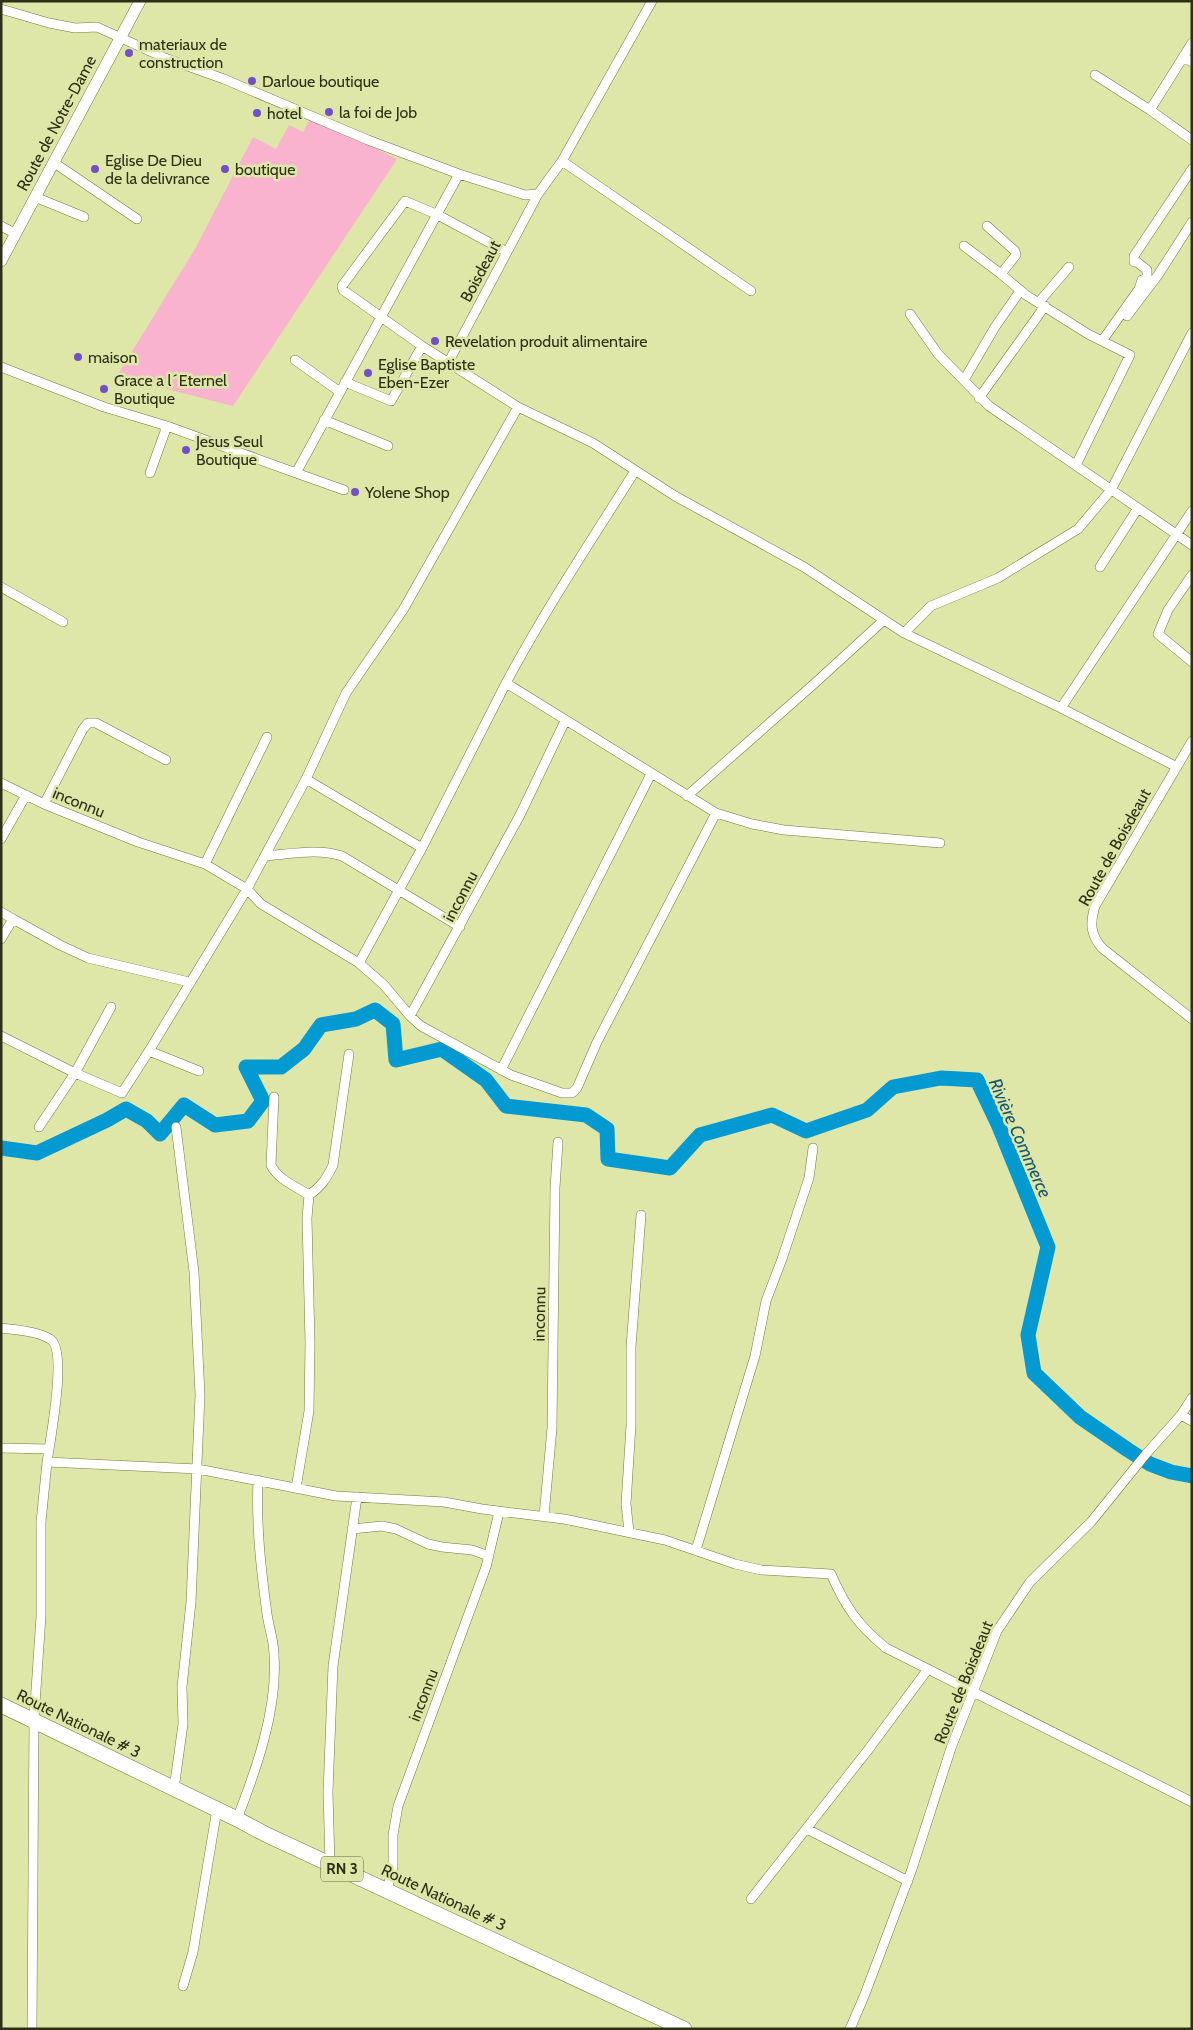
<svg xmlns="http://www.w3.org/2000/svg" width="1193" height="2030" font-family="Cabin,sans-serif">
<rect width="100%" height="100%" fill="#dee6a8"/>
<path fill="#f9b3cf" d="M311,117l86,42 -164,247 -116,-30 78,-127 58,-112 23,12 13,-24 14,7z"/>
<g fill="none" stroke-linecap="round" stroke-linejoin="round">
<path stroke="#0399d1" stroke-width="15" d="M1,1148l36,5 70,-33 19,-11 21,12 13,13 24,-29 31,20 33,-4 15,-20 -17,-34h35l23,-18 17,-24 35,-6 19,-9 18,14 3,36 46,-11 44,31 20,26 80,9 21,14 1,30 62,9 30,-33 72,-20 34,16 61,-21 26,-23 48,-9 36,2 21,44 50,123 -20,88 6,38 46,44 48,33 22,14 21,8 21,4"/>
<defs>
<path id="minor" d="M1,9l48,14 26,5 22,-1 68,31 59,21 144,61 91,34 66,21 13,-1
M1192,43l-42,67 42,30
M1183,57l9,5
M1095,75l55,35
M562,161l189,130
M53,162l84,57
M35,197l49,20
M1,226l15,8
M987,226l28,25 1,4 -15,19
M964,246l37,28 25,21 62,39 42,21 -54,110
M507,252l-71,-38 -31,-13 -63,85 1,4 79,56 96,61 75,36 82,53 129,71 100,66 157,75 116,59
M1039,302l30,-35
M910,314l28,40 51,52 203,139
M1127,316l31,-41 34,-53
M1102,341l37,-52 3,-9 5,-2v-8l-10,-8h-3v-6l58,-87
M295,360l45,32
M448,363l90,-169 24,-33 90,-160
M1,367l103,40 63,19 129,47 163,-299
M964,380l31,-53 25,-36
M345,382l46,19 31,-55
M979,398l66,-92
M324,420l64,26
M150,473l17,-47
M296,473l48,17
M1100,567l38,-59
M1192,575l-24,35 -10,24 34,28
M1,587l62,35
M904,633l27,-27 67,-28 80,-49 33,-39 81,-157
M506,683c39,-73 85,-142 129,-212
M1061,708l131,-197
M1192,741l-97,165c-5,17 -5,28 7,42l90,71
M306,779l116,69 84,-165 210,130 36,11 32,6 156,13
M1,783l43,21 94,38 67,22 42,25 14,15 98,59 25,22 26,31 110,-201 45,-94
M687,796l128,-113 69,-63
M44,804l39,-75 5,-6h8l70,37
M1,839l25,-44
M266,856c25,-2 52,-8 76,0l118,71
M205,864l62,-127
M1,912l12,7 -12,20
M13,919l47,26 28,13 101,24
M359,963l63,-115
M410,1016l11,10 90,49 51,18h10l5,-5 20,-46 119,-229
M1,1036l74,37 36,-66
M149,1051l50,20
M501,1070l150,-296
M274,1097l-3,68c6,14 26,22 38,30
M39,1127l36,-54 47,20 27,-42 98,-162 59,-110 40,-86 57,-83 115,-203
M1,1328c15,2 36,3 49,11 18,10 0,102 -3,123
M1181,1415l11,6
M1,1448l48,1
M296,1488l13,-77 1,-69 -3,-124 2,-23c12,-8 18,-17 24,-30l16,-111
M544,1516l8,-88 3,-240 3,-46
M352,1529l30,-3 14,3 32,15 14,3 30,3 17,6
M629,1532l-3,-28 5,-79v-78l10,-132
M696,1550l59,-194 11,-55 16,-42 27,-81 4,-30
M174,1789l9,-65 -1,-37 9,-85 9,-207 -6,-123 -18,-145
M237,1819c19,-49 41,-110 37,-164 0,-14 -5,-27 -7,-41 -6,-45 -11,-88 -9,-134
M807,1829l101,52
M330,1864l-2,-72 5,-126 24,-169
M387,1890l6,-23v-32l5,-29 88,-239 13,-55
M751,1899l117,-149 60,-81
M183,1986l10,-34 24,-143
M32,2029l2,-310 7,-103v-94l6,-60 151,7 138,27 108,6 38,7 82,10 101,21 70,24 26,6 70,4c15,34 27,51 55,74l306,154
M850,2029l15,-35 47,-125 39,-121 46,-117 33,-49 61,-60 55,-68 35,-39 11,-17"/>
<path id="tertiary" d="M1,261l139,-260"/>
<path id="primary" d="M1,1705l236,114 28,15 419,195"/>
</defs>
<use href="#minor" stroke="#73793f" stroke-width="10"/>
<use href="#tertiary" stroke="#73793f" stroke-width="12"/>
<use href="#primary" stroke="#73793f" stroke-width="16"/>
<use href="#minor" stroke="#fff" stroke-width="9"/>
<use href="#tertiary" stroke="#fff" stroke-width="11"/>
<use href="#primary" stroke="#fff" stroke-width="15"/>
</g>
<g fill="#744ec7" stroke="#dee6a8" stroke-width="2">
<circle cx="129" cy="53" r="5"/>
<circle cx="252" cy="81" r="5"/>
<circle cx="329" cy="112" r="5"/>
<circle cx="257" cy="113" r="5"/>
<circle cx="95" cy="169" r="5"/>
<circle cx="225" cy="169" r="5"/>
<circle cx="435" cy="341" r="5"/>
<circle cx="78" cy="357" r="5"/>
<circle cx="368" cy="373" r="5"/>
<circle cx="104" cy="389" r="5"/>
<circle cx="186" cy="450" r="5"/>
<circle cx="355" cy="492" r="5"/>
</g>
<g text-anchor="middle" stroke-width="5" stroke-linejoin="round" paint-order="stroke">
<rect fill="#dee6a8" stroke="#626742" stroke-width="1" x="321" y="1856.5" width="42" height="25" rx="4"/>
<g font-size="15" font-weight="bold" fill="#2d3017">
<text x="342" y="1874">RN 3</text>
</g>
<g font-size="16" fill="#2d3017" stroke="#dee6a8" text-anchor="start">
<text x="139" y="50">materiaux de<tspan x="139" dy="18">construction</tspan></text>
<text x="262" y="87">Darloue boutique</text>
<text x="339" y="118">la foi de Job</text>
<text x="267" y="119">hotel</text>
<text x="105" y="166">Eglise De Dieu<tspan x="105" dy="18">de la delivrance</tspan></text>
<text x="235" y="175">boutique</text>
<text x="445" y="347">Revelation produit alimentaire</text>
<text x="88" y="363">maison</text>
<text x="378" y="370">Eglise Baptiste<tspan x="378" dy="18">Eben-Ezer</tspan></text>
<text x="114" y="386">Grace a l´Eternel<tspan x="114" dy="18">Boutique</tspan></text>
<text x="196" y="447">Jesus Seul<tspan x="196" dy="18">Boutique</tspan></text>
<text x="365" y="498">Yolene Shop</text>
</g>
<g font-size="16" fill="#2d3017" stroke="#dee6a8">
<text transform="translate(56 123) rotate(-62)" y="6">Route de Notre-Dame</text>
<text transform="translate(480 271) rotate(-62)" y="6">Boisdeaut</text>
<text transform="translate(79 802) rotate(22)" y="6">inconnu</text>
<text transform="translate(1114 847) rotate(-61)" y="6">Route de Boisdeaut</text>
<text transform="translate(460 896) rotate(-62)" y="6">inconnu</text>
<text transform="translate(539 1314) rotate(-89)" y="6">inconnu</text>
<text transform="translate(963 1682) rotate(-68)" y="6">Route de Boisdeaut</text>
<text transform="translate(423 1695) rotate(-69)" y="6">inconnu</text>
<text transform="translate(79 1723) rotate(26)" y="6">Route Nationale # 3</text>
<text transform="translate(444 1897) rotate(25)" y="6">Route Nationale # 3</text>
</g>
<g font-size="18" font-style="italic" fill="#185775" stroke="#dee6a8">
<text transform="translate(1020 1138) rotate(66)" y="6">Rivière Commerce</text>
</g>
</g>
<rect width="1193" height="2030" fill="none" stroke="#2d3017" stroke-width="5"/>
</svg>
